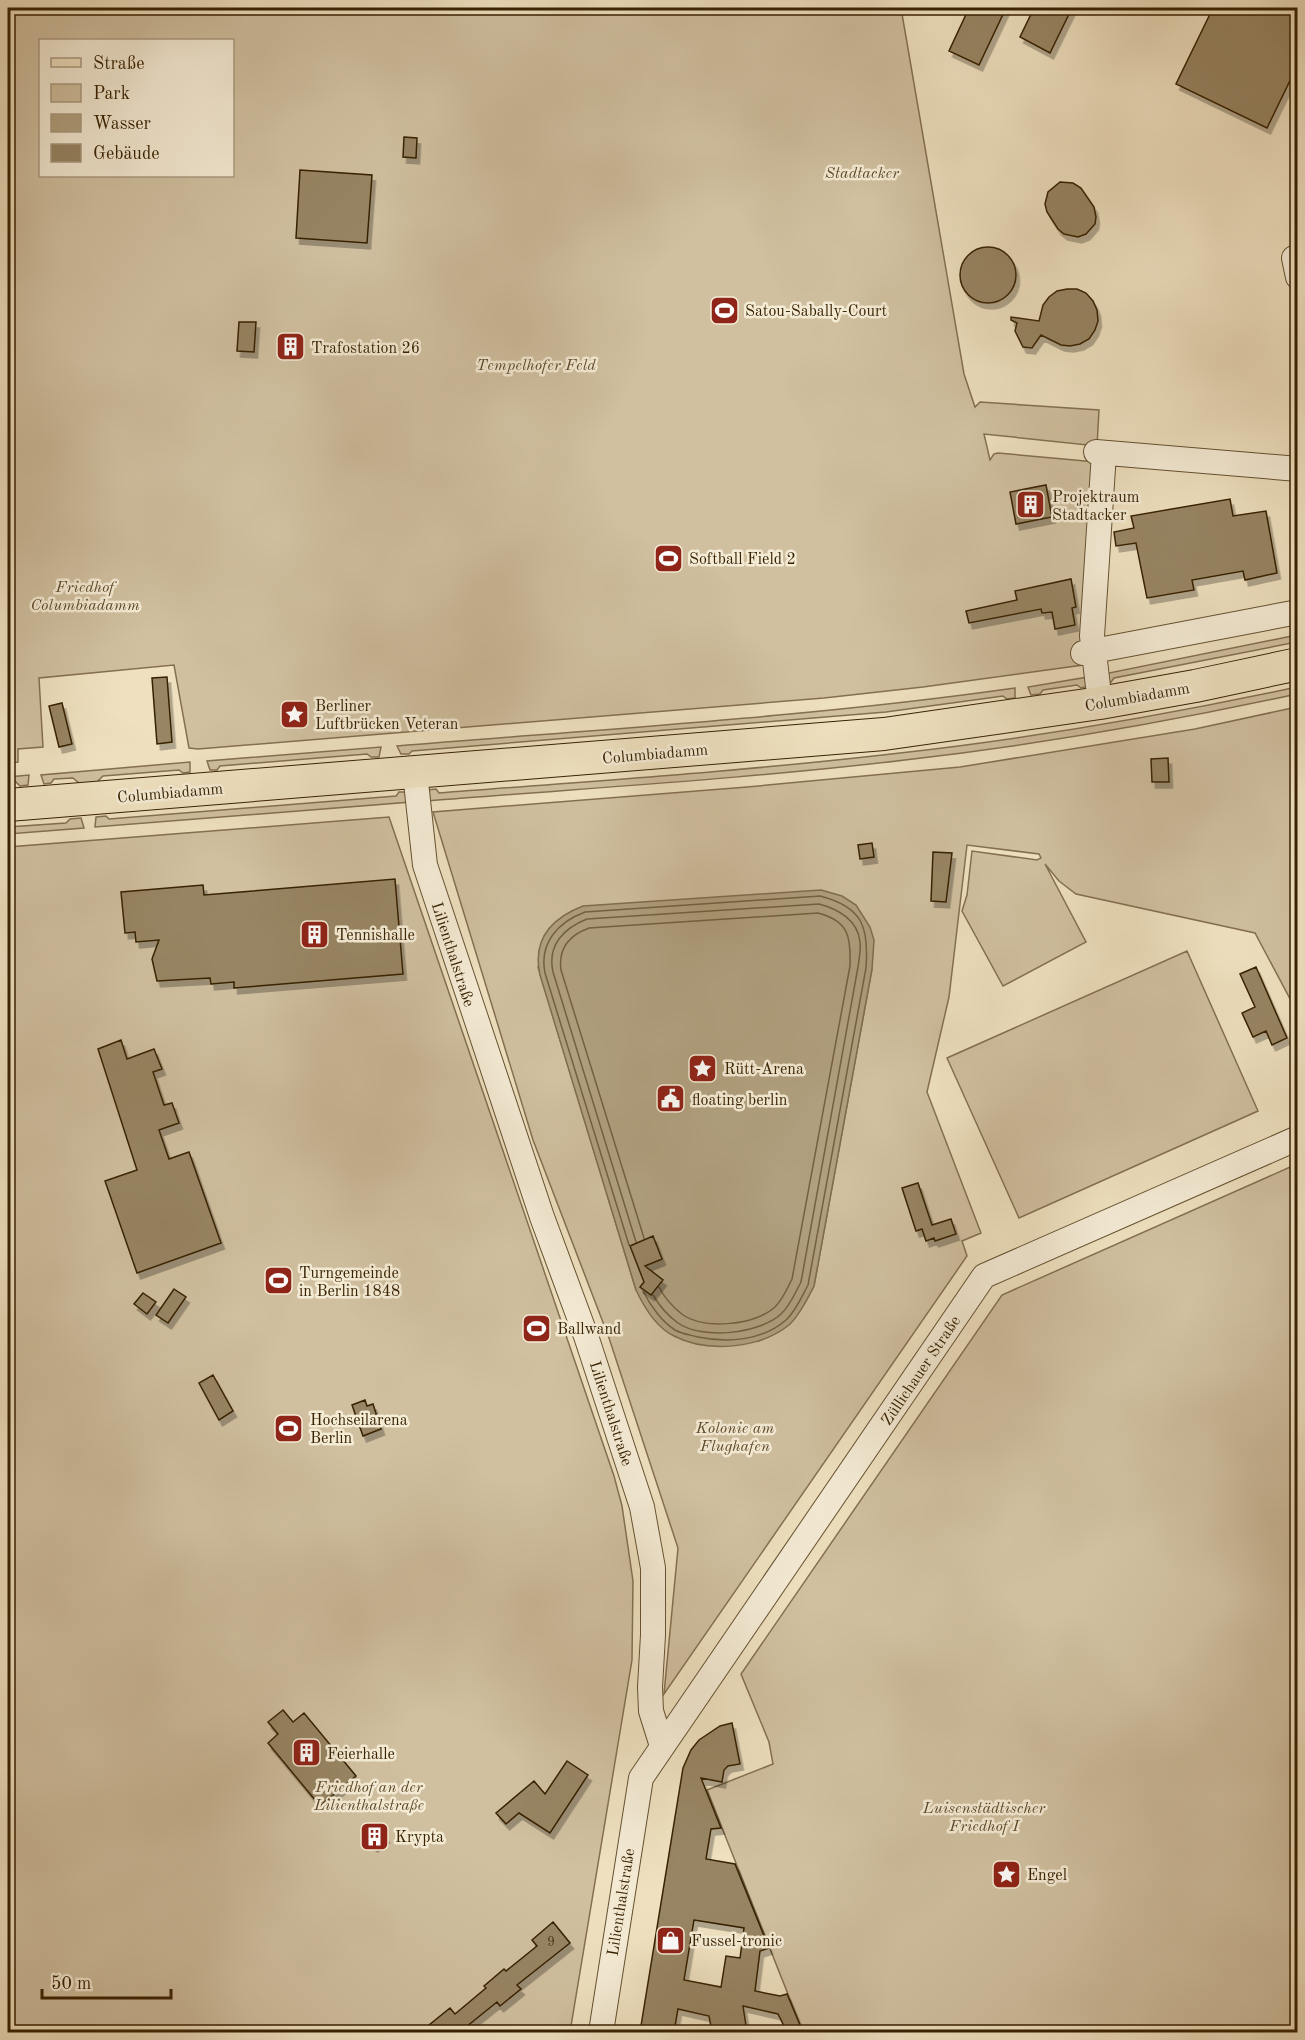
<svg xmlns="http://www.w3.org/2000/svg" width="1305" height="2040" font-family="'Old Standard TT',serif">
<defs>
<filter id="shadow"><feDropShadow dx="3.5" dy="6" stdDeviation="0" flood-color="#0004"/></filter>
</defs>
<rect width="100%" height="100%" fill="#efe1c0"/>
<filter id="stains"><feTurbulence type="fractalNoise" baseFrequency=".00333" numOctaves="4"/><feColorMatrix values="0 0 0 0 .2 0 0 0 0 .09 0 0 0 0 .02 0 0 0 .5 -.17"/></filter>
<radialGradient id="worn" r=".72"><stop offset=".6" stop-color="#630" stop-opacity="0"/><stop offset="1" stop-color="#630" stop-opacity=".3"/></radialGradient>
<path fill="#d0c0a0" stroke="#847050" stroke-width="1.5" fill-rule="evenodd" d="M8,8h893l63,366 11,33 5,-5 119,8 -2,36 -113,-12 6,26 4,-6 4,-1 98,9 -13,203 -160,22 -99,11 -626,51 -9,-1 -15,-83 -135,13 4,69 -25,2v13l-10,1zM40,40h192v136h-192z
M1297,635v7l-183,36 -3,4 -4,1 -3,-9z
M1088,677v9l-7,2 -4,-3 -34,5 -3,4 -9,1 -3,-8z
M1297,687v7c-129,28 -260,51 -392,66 -159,19 -319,28 -478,41l1,-11 8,-1 3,4c154,-12 308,-22 461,-40 134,-15 266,-38 397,-66z
M1015,688v10l-8,1 -4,-3 -117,16 -474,39 -3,3h-8l-4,-8c207,-17 413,-29 618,-58z
M1297,707v305l-42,-79 -179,-39 -17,-13 -14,-17 41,78 -83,44 -41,-75 5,-16 5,-44 65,9 4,-2 -2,-4 -72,-9 -18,152 -22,95 54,141 -19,8 5,15 -303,438 14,-146 -69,-210 -76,-198 -100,-328 314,-25 213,-20 235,-38zM538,967l334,2 -58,317c-16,32 -22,40 -55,55l-123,-51z
M381,747l-2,10h-8l-4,-3 -147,12 -3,4h-7l-3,-9z
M190,762v10l-7,1 -4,-3 -76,6 -6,6 -17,2 -7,-6 -19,1 -3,4 -7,1 -3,-9z
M29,775l-1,10 -8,1 -4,-4 -8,1v-6z
M399,792h9l3,10 -316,25 1,-10 10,-1 3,3 287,-23z
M389,817l225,659 8,30 11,75 -1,79 -62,372h-562v-1185z
M81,818l3,10 -76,6v-7l58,-4 4,-4z
M1187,951l71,160 -239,107 -72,-160z
M1297,1164v868h-494l-96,-242 66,-26 -4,-22 -28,-68 261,-379z"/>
<path fill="#b0a07f" stroke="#806d4d" stroke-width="1.5" d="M821,890l21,6 14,9 14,22 4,13 -2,29 -58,317c-7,13 -14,29 -25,39 -30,24 -82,28 -115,11 -17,-8 -30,-29 -38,-46l-96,-315c-8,-36 12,-57 43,-69z"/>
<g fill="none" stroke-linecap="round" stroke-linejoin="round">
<path stroke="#746040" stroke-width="1.5" d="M644,1238l-83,-268c-3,-22 9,-35 28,-42l229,-15c31,8 33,24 32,53l-58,313c-5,10 -9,20 -17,28 -19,18 -70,23 -92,8 -9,-7 -19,-18 -24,-28
M636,1242l-83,-270c-6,-27 11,-44 34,-53l232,-15c19,5 39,16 41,38 1,8 -1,17 -2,25l-57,315c-6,11 -11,24 -20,32 -22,20 -79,26 -103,9 -10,-7 -19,-18 -25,-28
M629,1245l-84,-272c-6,-30 13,-51 40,-61l235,-16c43,11 49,31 46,72l-58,317c-6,11 -12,26 -22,35 -24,21 -59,23 -88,17 -7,-2 -16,-3 -23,-7 -13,-8 -25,-25 -32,-39"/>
</g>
<path fill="#978564" stroke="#372101" stroke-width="1.5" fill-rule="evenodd" filter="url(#shadow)" d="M969,8h37l-27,57 -30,-14z
M1034,8h38l-22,45 -30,-16z
M1213,8h85v56l-31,64 -91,-44z
M404,137l13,1 -1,20 -13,-1z
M300,170l72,5 -5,68 -71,-5z
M1060,182l13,1 8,5 13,19 2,10 -1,7 -9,10 -8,3 -14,-3 -6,-5 -11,-17 -2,-8 3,-12z
M960 275a28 28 0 1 1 56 0a28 28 0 1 1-56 0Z
M1067,289h10l9,4 7,8 4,9 1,11 -3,9 -6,9 -9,5 -10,2 -9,-1 -20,-10 -9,13 -9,-1 -8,-16 2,-8 -6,-3v-3l28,4 4,-16 6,-8 8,-6z
M239,322h17l-2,30 -17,-1z
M1046,485l6,32 -36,7 -6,-32z
M1230,499l3,17 33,-5 11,62 -32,7 -2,-9 -51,9 2,10 -47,8 -11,-55 -20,3 -2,-14 20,-4 -3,-12z
M1071,579l5,28 -4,1 3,17 -20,4 -3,-17 -10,1 -1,-4 -72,14 -3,-12 51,-11 -2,-9z
M167,677l5,65 -15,2 -5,-66z
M62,703l10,41 -13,3 -10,-41z
M1168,758l1,24h-17l-1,-23z
M872,843l2,14 -14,2 -2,-14z
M933,852l19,1 -6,49 -15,-1z
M395,879l8,95 -169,14v-6l-23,2 -1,-6 -53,3 -5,-22 7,-19 -23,2 -1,-10 -10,1 -4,-41 82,-7 1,10z
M1256,967l31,71 -15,7 -6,-14 -13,6 -11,-24 13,-6 -15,-33z
M121,1040l6,19 27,-10 8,20 -9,3 11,33 8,-2 7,20 -20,7 10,29 20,-7 32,91 -84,30 -32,-92 32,-11 -39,-121z
M918,1183l14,42 19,-6 5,15 -21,7 -1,-3 -8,3 -4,-12 -6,2 -14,-43z
M653,1236l9,23 -17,7 18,14 -12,15 -11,-8 4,-5 -14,-36z
M174,1289l12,8 -18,26 -12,-8z
M143,1293l13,9 -9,12 -13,-10z
M213,1375l20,36 -14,9 -20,-37z
M365,1400l2,6 6,-2 8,25 -18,7 -11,-31z
M283,1710l10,12 11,-9 52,63 -36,30 -52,-63 10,-9 -10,-12z
M732,1723l8,41 -12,2 -4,4 -2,12 -21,-4 20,50 -10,1 -5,30 29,5 34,84 -9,3 -5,40 25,5 7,-2 16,38h-16l-9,-18 -35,-8 4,26h-35l-3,-16 -31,-7 -4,23h-34l43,-264 8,-18 8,-10 21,-14zM694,1920l50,8 -4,30 -14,-2 -5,31 -37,-7z
M567,1761l21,14 -38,58 -31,-20 -13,11 -10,-11 38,-32 11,13z
M376,1824l10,13 -12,9 -12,-11z
M553,1922l17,21 -53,42 4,4 -21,17 -3,-4 -31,25 4,5h-34l-7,-7 21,-17 5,6 31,-26 -2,-2 20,-17 2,2 31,-25 -5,-6z"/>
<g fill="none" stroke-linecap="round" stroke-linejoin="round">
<defs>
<path id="minor" d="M1298,258h-4l4,19
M1096,452l202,17
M1083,653l215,-41
M1100,703l-8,-67 12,-183
M415,773l10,92 117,352 44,119 56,171 11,61v67l-3,52 1,24 11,35
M601,2032l40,-254 343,-502 314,-138"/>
<path id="major" d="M8,805l876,-71 216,-31 95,-17 103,-22"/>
</defs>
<use href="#minor" stroke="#655131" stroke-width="26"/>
<use href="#major" stroke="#372101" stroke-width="34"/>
<use href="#minor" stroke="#f5ecd6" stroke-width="24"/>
<use href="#major" stroke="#efe1c0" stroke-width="32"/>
</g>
<defs>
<symbol id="stadium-square" viewBox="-11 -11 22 22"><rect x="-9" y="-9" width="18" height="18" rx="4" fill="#8f2418" stroke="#f5ecd6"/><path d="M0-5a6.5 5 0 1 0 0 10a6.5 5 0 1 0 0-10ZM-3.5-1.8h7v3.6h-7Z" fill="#fff"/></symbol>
<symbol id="building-square" viewBox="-11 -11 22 22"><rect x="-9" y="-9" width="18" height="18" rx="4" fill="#8f2418" stroke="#f5ecd6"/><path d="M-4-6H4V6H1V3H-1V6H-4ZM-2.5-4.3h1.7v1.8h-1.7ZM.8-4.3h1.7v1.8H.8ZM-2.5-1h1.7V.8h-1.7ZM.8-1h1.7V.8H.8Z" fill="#fff"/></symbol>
<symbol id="sight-square" viewBox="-11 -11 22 22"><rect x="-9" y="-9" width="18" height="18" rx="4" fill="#8f2418" stroke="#f5ecd6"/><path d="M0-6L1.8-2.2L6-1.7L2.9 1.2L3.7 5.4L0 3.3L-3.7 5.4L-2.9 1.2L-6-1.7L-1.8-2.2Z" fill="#fff"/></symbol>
<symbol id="civic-square" viewBox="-11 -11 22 22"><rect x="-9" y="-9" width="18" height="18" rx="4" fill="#8f2418" stroke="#f5ecd6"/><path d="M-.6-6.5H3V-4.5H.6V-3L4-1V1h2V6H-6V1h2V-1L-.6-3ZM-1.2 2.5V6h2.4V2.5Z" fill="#fff"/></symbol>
<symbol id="shop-square" viewBox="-11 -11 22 22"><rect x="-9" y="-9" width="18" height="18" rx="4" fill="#8f2418" stroke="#f5ecd6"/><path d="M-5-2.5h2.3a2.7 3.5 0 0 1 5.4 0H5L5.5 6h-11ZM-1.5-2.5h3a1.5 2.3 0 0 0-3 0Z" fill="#fff"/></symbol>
</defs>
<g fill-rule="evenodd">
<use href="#stadium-square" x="708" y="294" width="33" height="33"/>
<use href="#building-square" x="274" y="330" width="33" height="33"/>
<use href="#building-square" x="1014" y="488" width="33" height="33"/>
<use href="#stadium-square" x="652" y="542" width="33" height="33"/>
<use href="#sight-square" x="278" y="698" width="33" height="33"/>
<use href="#building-square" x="298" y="918" width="33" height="33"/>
<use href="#sight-square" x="686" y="1052" width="33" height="33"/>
<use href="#civic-square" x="654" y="1082" width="33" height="33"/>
<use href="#stadium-square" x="262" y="1264" width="33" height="33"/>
<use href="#stadium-square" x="520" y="1312" width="33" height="33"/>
<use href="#stadium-square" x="272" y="1412" width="33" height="33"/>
<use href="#building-square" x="290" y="1736" width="33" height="33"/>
<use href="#building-square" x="358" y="1820" width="33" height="33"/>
<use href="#sight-square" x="990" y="1858" width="33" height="33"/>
<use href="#shop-square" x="654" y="1924" width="33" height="33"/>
</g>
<g text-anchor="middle" stroke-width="5" stroke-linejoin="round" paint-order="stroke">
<g font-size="14" fill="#4f3a1a">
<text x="551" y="1946">9</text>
</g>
<g font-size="16" font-style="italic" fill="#5d4929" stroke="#f5ecd6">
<text x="862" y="178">Stadtacker</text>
<text x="536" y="370">Tempelhofer Feld</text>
<text x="85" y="592">Friedhof<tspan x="85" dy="18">Columbiadamm</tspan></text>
<text x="735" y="1433">Kolonie am<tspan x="735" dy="18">Flughafen</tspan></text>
<text x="369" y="1792">Friedhof an der<tspan x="369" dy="18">Lilienthalstraße</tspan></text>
<text x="984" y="1813">Luisenstädtischer<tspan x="984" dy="18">Friedhof I</tspan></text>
</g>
<g font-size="16" fill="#372101" stroke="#f5ecd6" text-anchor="start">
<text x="745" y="316">Satou-Sabally-Court</text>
<text x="311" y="353">Trafostation 26</text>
<text x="1052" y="502">Projektraum<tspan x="1052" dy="18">Stadtacker</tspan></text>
<text x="689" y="564">Softball Field 2</text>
<text x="315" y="711">Berliner<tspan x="315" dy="18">Luftbrücken Veteran</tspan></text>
<text x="336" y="940">Tennishalle</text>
<text x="724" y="1074">Rütt-Arena</text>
<text x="692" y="1105">floating berlin</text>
<text x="299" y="1278">Turngemeinde<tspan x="299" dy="18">in Berlin 1848</tspan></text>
<text x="557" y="1334">Ballwand</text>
<text x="310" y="1425">Hochseilarena<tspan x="310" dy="18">Berlin</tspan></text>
<text x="327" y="1759">Feierhalle</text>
<text x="395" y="1842">Krypta</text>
<text x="1027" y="1880">Engel</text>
<text x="691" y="1946">Fussel-tronic</text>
</g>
<g font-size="16" fill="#372101" stroke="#f5ecd6">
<text transform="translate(1137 696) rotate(-10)" y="6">Columbiadamm</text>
<text transform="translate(655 753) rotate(-5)" y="6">Columbiadamm</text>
<text transform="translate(170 792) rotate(-5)" y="6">Columbiadamm</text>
<text transform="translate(454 954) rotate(72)" y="6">Lilienthalstraße</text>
<text transform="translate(920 1370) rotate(-56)" y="6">Züllichauer Straße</text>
<text transform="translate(612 1413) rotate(72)" y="6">Lilienthalstraße</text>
<text transform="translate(620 1902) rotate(-81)" y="6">Lilienthalstraße</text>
</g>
</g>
<rect width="1305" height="2040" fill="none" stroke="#efe1c0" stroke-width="30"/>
<rect x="9" y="9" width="1287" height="2022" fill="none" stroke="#372101" stroke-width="3"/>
<rect x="15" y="15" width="1275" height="2010" fill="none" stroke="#372101" stroke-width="1.5"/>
<rect x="39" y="39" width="195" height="138" fill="#f5ecd6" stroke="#a99b81" stroke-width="1.5"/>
<rect x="51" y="58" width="30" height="9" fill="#efe1c0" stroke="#a99b81" stroke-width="1.5"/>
<text x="93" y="69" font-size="18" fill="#372101">Straße</text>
<rect x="51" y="84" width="30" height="18" fill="#d0c0a0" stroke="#a99b81" stroke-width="1.5"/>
<text x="93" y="99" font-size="18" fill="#372101">Park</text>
<rect x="51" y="114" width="30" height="18" fill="#b0a07f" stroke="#a99b81" stroke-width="1.5"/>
<text x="93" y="129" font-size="18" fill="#372101">Wasser</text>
<rect x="51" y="144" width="30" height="18" fill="#978564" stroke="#a99b81" stroke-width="1.5"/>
<text x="93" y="159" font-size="18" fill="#372101">Gebäude</text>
<path d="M42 1989v9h129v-9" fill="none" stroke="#372101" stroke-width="3"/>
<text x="51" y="1989" font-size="18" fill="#372101" stroke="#f5ecd6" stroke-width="4.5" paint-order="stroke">50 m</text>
<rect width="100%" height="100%" filter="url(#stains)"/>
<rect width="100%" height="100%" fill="url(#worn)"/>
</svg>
